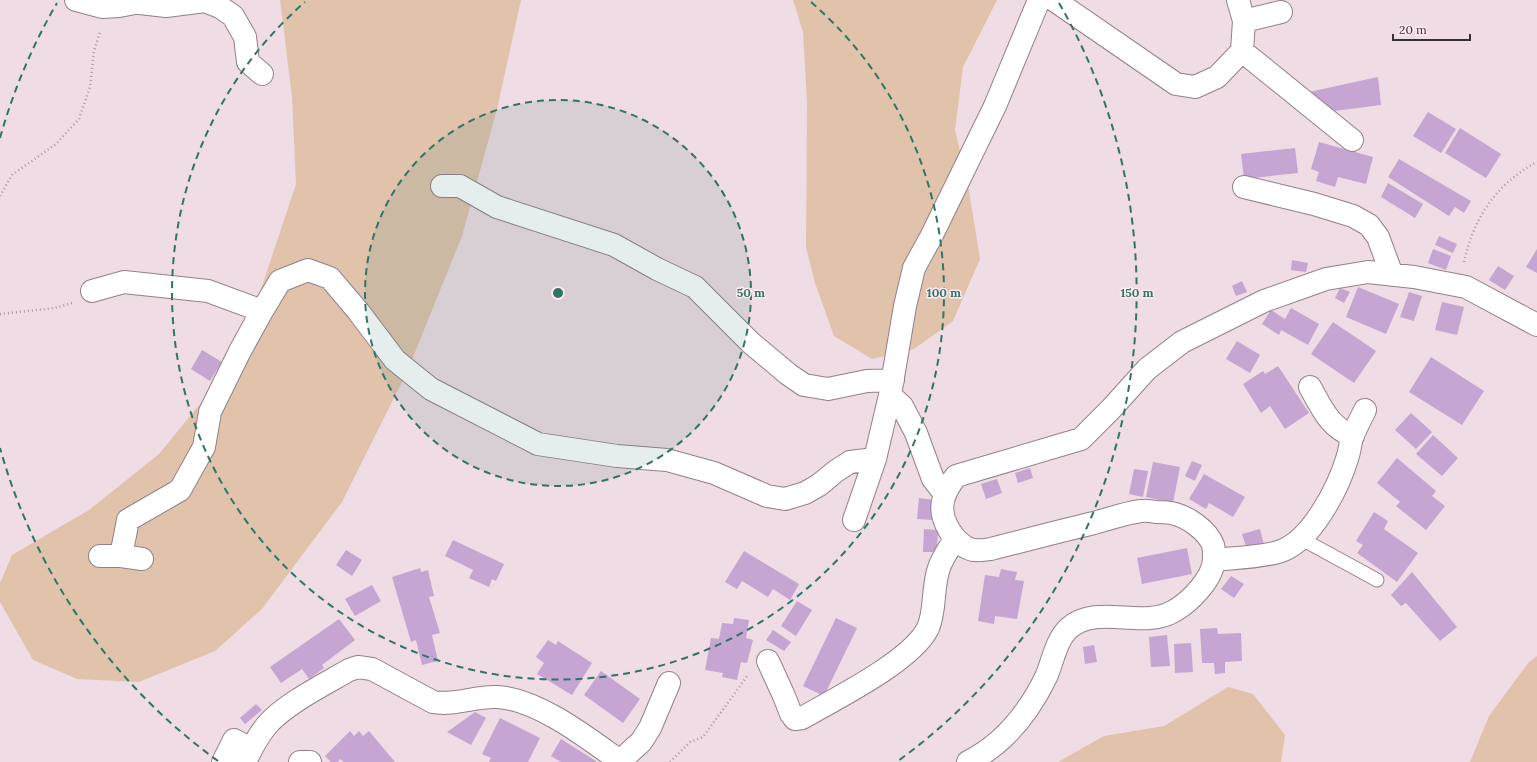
<svg xmlns="http://www.w3.org/2000/svg" width="1537" height="762" font-family="Lora,serif">
<rect width="100%" height="100%" fill="#efdce4"/>
<path fill="#e1c3ac" d="M280,0h241l-24,109 -35,127 -55,136 -65,130 -80,107 -47,42 -76,31 -62,-3 -44,-19 -33,-58v-19l12,-28 77,-45 70,-56 54,-66 32,-51 51,-153 -4,-87z
M793,0h204l-34,67 -8,63 13,55 12,74 -27,62 -39,28 -42,10 -38,-23 -19,-53 -9,-36 1,-145 -4,-70z
M1537,656v106h-67l19,-46 40,-54z
M1228,687l25,7 32,41 -4,27h-223l46,-26 60,-10z"/>
<path fill="#c6a5d3" d="M1378,77l3,28 -47,6 -25,-19z
M1428,112l28,17 -15,24 -28,-17z
M1460,128l41,26 -15,24 -41,-25z
M1319,142l54,15 -7,27 -28,-7 -3,10 -19,-6 3,-9 -8,-3z
M1295,148l3,25 -54,6 -3,-25z
M1399,159l72,42 -7,12 -9,-6 -6,9 -61,-39z
M1388,183l35,21 -8,14 -34,-21z
M1439,236l18,8 -4,9 -18,-8z
M1433,249l18,7 -5,14 -18,-7z
M1537,249v24l-11,-6z
M1292,260l16,3 -2,9 -15,-2z
M1498,266l16,10 -9,14 -16,-10z
M1242,281l5,11 -11,4 -4,-10z
M1358,287l41,17 -13,30 -40,-17z
M1340,288l10,4 -6,11 -9,-5z
M1409,292l13,4 -8,25 -14,-4z
M1442,302l22,5 -7,28 -22,-5z
M1291,308l28,16 -11,21 -27,-15 -2,5 -17,-11 9,-14 14,9z
M1333,322l43,29 -22,32 -43,-29z
M1237,341l23,14 -10,18 -24,-14z
M202,350l20,12 -12,19 -19,-12z
M1431,357l53,34 -22,34 -53,-33z
M1278,366l31,47 -24,16 -15,-23 -9,7 -18,-29 20,-13 2,3z
M1411,413l21,19 -16,17 -21,-19z
M1433,435l25,23 -16,18 -26,-22z
M1397,458l39,33 -4,5 13,10 -19,24 -30,-24 4,-4 -23,-19z
M1192,461l10,4 -7,16 -10,-5z
M1153,462l27,5 -7,36 -27,-6z
M1030,468l3,10 -15,5 -3,-10z
M1134,469l14,2 -5,26 -14,-3z
M1204,474l41,23 -12,20 -24,-14 -3,6 -17,-10z
M997,479l5,14 -16,6 -5,-15z
M919,498l15,2 -2,20 -15,-1z
M1374,512l14,9 -4,8 34,24 -21,29 -40,-29 6,-8 -7,-4z
M924,529l14,1 -1,22h-14z
M1260,529l4,16 -17,5 -5,-16z
M453,540l51,24 -8,17 -4,-2 -3,8 -20,-9 4,-8 -28,-14z
M1187,548l5,26 -50,10 -5,-26z
M346,550l16,10 -10,16 -16,-11z
M744,551l55,33 -9,16 -17,-11 -5,8 -26,-16 -5,8 -12,-7z
M420,568l1,4 7,-2 6,26 -5,1 11,36 -8,2 6,26 -16,4 -6,-25 -5,2 -19,-65z
M1001,569l16,3 -2,8 9,1 -7,38 -22,-3 -1,8 -16,-3 7,-46 14,2z
M1412,572l45,55 -17,14 -34,-38 -5,3 -10,-11z
M1231,576l13,8 -10,14 -13,-9z
M372,585l9,16 -26,15 -10,-17z
M797,601l15,9 -16,26 -15,-10z
M734,618l15,2 -3,18 7,2 -6,23 -6,-1 -4,18 -15,-3 1,-4 -18,-3 6,-32 8,1 3,-16 11,1z
M836,618l21,10 -33,68 -21,-10z
M339,619l16,21 -33,25 2,3 -15,11 -7,-10 -21,14 -11,-16z
M1217,628l1,6 23,-1 1,28 -17,1v11l-10,1 -1,-11h-12l-2,-34z
M773,630l18,12 -7,9 -18,-11z
M1167,635l3,31 -19,1 -2,-30z
M548,640l8,5 2,-4 34,22 -20,32 -35,-21 7,-11 -8,-6z
M1191,643l2,29 -18,1 -1,-29z
M1094,645l3,17 -12,2 -2,-17z
M601,671l39,28 -17,24 -39,-28z
M256,704l6,6 -17,14 -5,-6z
M475,712l11,6 -15,27 -24,-13z
M500,718l40,20 -12,24h-39l2,-4 -9,-4z
M350,731l4,5 5,-5 4,5 6,-5 26,31h-51l-4,-3 -2,3h-7l-6,-6z
M561,739l35,22v1h-35l-10,-6z"/>
<g fill="none" stroke-linecap="round" stroke-linejoin="round">
<defs>
<path id="lane" d="M1300,538l77,42"/>
<path id="street" d="M76,0l26,7 17,-1 32,-6
M1054,0l122,84 19,3 22,-10 25,-26 2,-30 -6,-21
M140,3l26,3 39,-5 15,6 13,9 12,21 3,25 14,12
M1244,21l37,-9
M1242,51l110,89
M442,186h18l37,21 117,38 43,24 38,18 56,56 37,31 16,11 24,4 39,-8 26,-1
M1244,187l70,17 39,12 16,9 9,12 14,38
M92,291l32,-9 84,9 54,20 18,-30 28,-11 22,8 28,33 37,49 36,29 107,55 79,12 50,4 47,13 53,23 18,3 20,-6 14,-8 17,-14 14,-9 25,-3
M1310,387c12,21 19,40 43,49
M890,395l12,11 14,27 17,46 12,15
M854,520l21,-61 15,-64 15,-89 9,-38 17,-31 64,-131 44,-106
M100,556h21l21,3
M121,556l7,-36 52,-30 24,-43 6,-35 30,-61 22,-40
M1214,560c18,-2 51,-3 67,-9 31,-11 57,-63 66,-92 3,-8 3,-17 6,-24 4,-9 8,-17 12,-25
M768,661l16,35 7,18 4,5 7,-1c33,-19 110,-57 126,-90 8,-18 4,-41 11,-60 3,-10 10,-19 16,-29
M620,761l21,-19 9,-14 19,-45
M223,762l11,-22 17,9
M245,762c6,-13 13,-26 22,-37 18,-21 58,-41 82,-55l9,-3 14,2 61,33c21,4 42,-6 64,-5 41,2 92,42 124,65
M300,762h10
M968,762c36,-18 61,-50 78,-85 7,-16 10,-37 23,-49 29,-25 73,2 105,-17 16,-9 41,-34 40,-54 0,-3 0,-8 -1,-12 -6,-15 -26,-29 -42,-32 -5,-1 -10,-1 -15,-1 -5,-1 -10,-2 -15,-1 -16,2 -32,8 -47,12 -34,8 -68,17 -103,26 -6,1 -12,2 -18,1 -19,-5 -34,-31 -30,-49 2,-10 7,-17 13,-25l125,-37 30,-30 36,-40 35,-27 82,-41 62,-22 42,-7 46,5 52,10 71,38"/>
</defs>
<use href="#lane" stroke="#928188" stroke-width="15"/>
<use href="#street" stroke="#928188" stroke-width="24"/>
<path stroke="#a99ba1" stroke-width="2.5" stroke-dasharray="1 3" stroke-linecap="butt" d="M0,196l12,-21 44,-31 23,-25 11,-32 4,-36 6,-19
M1464,262c8,-37 26,-69 57,-90 5,-4 10,-7 16,-10
M0,314l55,-6 17,-5
M670,762l20,-20 13,-5 45,-62"/>
<use href="#lane" stroke="#fff" stroke-width="13"/>
<use href="#street" stroke="#fff" stroke-width="22"/>
</g>
<circle cx="558" cy="293" r="193" fill="#307468" fill-opacity=".12"/>
<g fill="none" stroke="#307468" stroke-width="2" stroke-dasharray="7 5">
<circle cx="558" cy="293" r="193"/>
<path d="M811 2A386 386 0 1 1 305 2"/>
<path d="M218 761A579 579 0 0 1 0 448M0 138A579 579 0 0 1 57 3M1059 3A579 579 0 0 1 898 761"/>
</g>
<circle cx="558" cy="293" r="6" fill="#307468" stroke="#fce9f1" stroke-width="2"/>
<g font-size="12" text-anchor="middle" font-weight="bold" fill="#307468" stroke="#fce9f1" stroke-width="3" stroke-linejoin="round" paint-order="stroke">
<text x="751" y="297">50 m</text>
<text x="944" y="297">100 m</text>
<text x="1137" y="297">150 m</text>
</g>
<path d="M1393 34v6h77v-6" fill="none" stroke="#373033" stroke-width="2"/>
<text x="1399" y="34" font-size="12" fill="#373033" stroke="#fce9f1" stroke-width="3" paint-order="stroke">20 m</text>
</svg>
